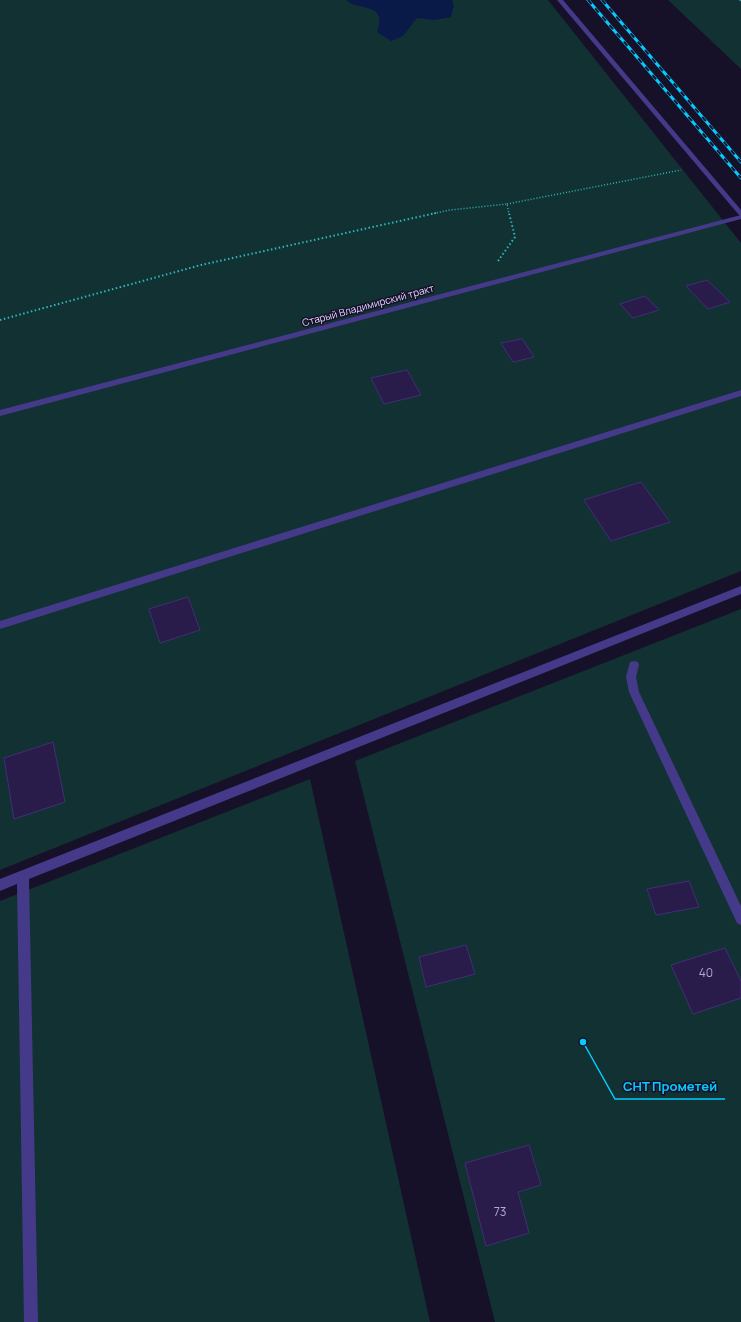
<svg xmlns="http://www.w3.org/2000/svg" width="741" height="1322" font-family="Manrope,sans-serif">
<rect width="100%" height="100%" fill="#161029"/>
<path fill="#123133" d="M0,0h548l193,243v328l-741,299z
M668,0h73v69z
M741,609v713h-246l-140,-561z
M310,779l120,543h-430v-421z"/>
<path fill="#0a1a48" d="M346,0h106l2,6 -3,11 -16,3 -18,-2 -14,18 -12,5 -14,-9c12,-30 -20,-21 -31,-32z"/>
<path fill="#291b4a" stroke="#432d77" d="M707,280l23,22 -22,7 -22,-23z
M645,296l14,14 -26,8 -13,-14z
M522,339l12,18 -21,5 -12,-19z
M407,370l14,25 -37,9 -13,-26z
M641,482l29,40 -59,19 -27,-41z
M188,597l12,33 -40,13 -11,-34z
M53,742l12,60 -51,17 -10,-61z
M689,881l10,26 -43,8 -9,-26z
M466,945l9,29 -49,13 -7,-30z
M725,948l16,33v17l-48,16 -22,-49z
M529,1145l12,40 -23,7 11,41 -43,13 -21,-83z"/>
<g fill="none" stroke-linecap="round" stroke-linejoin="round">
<path stroke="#2eb8bd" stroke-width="1.5" stroke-dasharray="1 2" stroke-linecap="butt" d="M740,0l1,2
M507,204l174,-34
M431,214l19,-4 57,-6 2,10"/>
<path stroke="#2eb8bd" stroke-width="2" stroke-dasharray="1.5 2.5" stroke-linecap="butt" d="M498,261l17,-24 -6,-24
M0,320l201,-55 235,-52"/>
<path fill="#453a89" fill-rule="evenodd" d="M741,215v4l-741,197v-6z
M741,390v6l-741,233v-8z
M741,586v8l-712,285 9,443h-14l-7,-438 -17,7v-12z
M634,661l4,1 1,3 -3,12 3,15 102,214v19l-4,-2 -108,-231 -3,-15 4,-15z"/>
<path fill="#453a89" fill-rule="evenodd" d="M557,0h6l178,210v6l-2,-1z"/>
<defs>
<path id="rail" d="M588,0l153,178
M602,0l139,162"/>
</defs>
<use href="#rail" stroke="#03cdff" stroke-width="3"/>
<use href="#rail" stroke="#161029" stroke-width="2" stroke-dasharray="5.5" stroke-linecap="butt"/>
</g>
<g text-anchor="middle" stroke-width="3" stroke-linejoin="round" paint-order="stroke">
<g font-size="10" fill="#e0d7ff" stroke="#161029">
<text transform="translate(368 305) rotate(-15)" y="4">Старый Владимирский тракт</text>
</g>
<g font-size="12" fill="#b2a8d2">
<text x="706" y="977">40</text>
<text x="500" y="1216">73</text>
</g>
</g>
<path fill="none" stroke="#03cdff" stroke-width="1.5" d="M583 1042L615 1099H725"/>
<circle fill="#03cdff" stroke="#161029" stroke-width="1.5" cx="583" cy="1042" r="4"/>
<g font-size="13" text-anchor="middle" font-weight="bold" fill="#03cdff" stroke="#161029" stroke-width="3" stroke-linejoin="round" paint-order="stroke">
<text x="670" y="1091">СНТ Прометей</text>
</g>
</svg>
